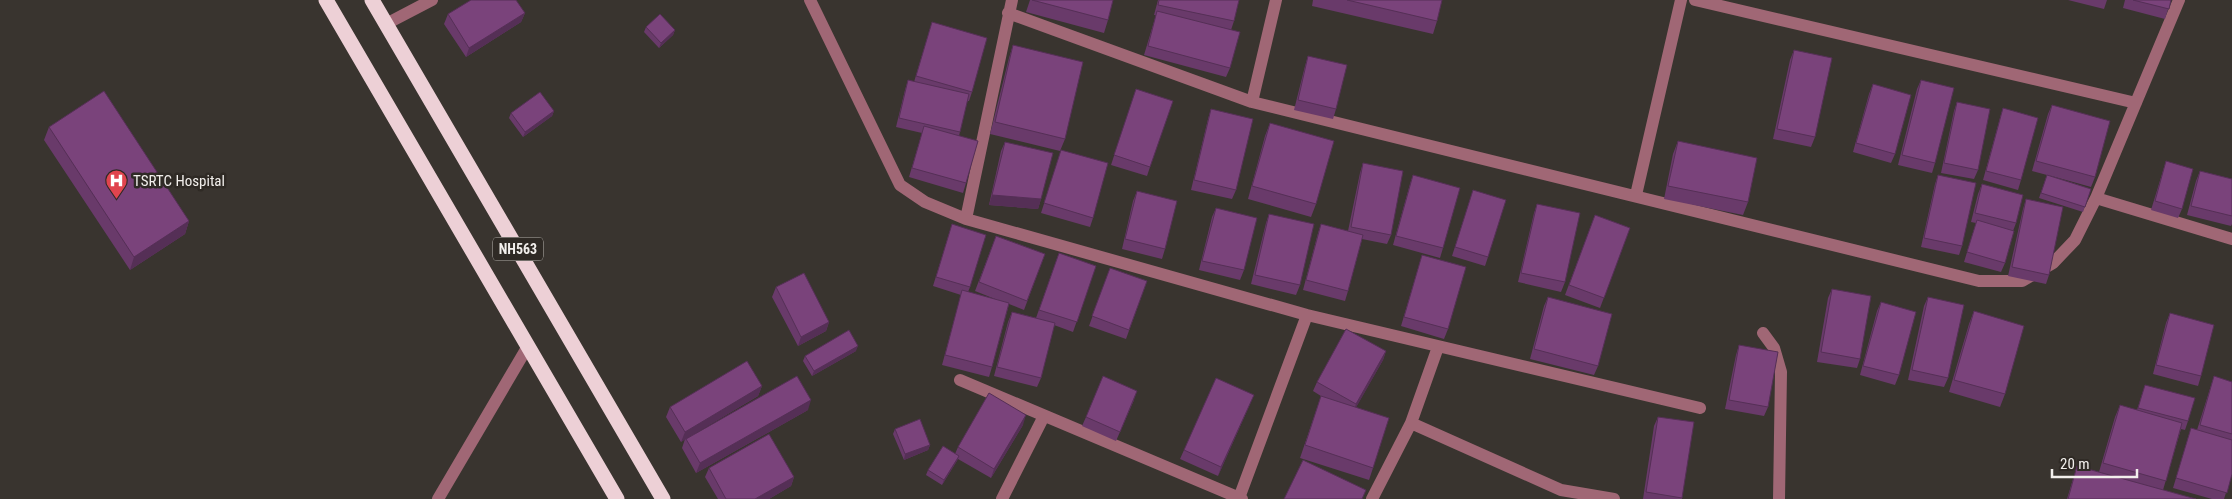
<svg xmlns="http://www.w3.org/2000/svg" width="2232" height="499" font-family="'Roboto Condensed',sans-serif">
<rect width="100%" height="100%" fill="#39342f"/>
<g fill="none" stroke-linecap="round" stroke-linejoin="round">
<path stroke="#a06775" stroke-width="12" d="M810,0l90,185 25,17 41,17 341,96 393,93
M1695,0l441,103
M1008,13l244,89 727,179h43l31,-18 22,-23 21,-42 136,41
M386,24l46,-24
M1252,102l24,-102
M1636,195l45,-195
M2096,198l83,-198
M966,219l46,-219
M1763,333l11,15 7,24 -2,127
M960,380l282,119
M1411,423l27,-76
M1239,498l68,-183
M438,499l90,-153
M1002,499l42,-83
M1372,499l39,-76 150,67 53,9"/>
<path stroke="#edd0d6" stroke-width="15" d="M326,0l291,499
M372,0l291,499"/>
</g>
<path fill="#693a6a" d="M1030,0h83l-5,20 -4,13 -78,-21z
M1158,0h81l-5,21 -3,9 -1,38 -4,9 -82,-22 12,-40h-2z
M1313,0h129l-5,21 -4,13 -121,-28z
M2068,0h39l-3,9z
M2125,0h46l-6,19 -42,-11z
M525,13l-4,9 -55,35 -22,-33 4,-10z
M932,22l40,70 -3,9h-2l-8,35 7,47 -3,10 -54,-16 13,-44 -26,-6 9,-37 3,-10 6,2z
M646,27l29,3 -2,5 -14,13 -15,-16z
M1013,45l52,94 -5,12 -70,-17 19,-76z
M1794,50l21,87 -4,10 -38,-8 17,-79z
M1308,56l28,53 -3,10 -39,-9 11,-44z
M1921,80l14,83 -3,10 -34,-8 19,-76z
M1873,84l22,70 -4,9 -38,-11 16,-58z
M1136,89l14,78 -3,9 -36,-11z
M1957,102l21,68 -4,9 -33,-6 13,-62z
M2052,105l43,72 -4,10 -43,-12 43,14 -8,23 -44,-14 8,-23 -15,-4 16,-57z
M2003,108l18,72 -3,10 -35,-10 17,-62z
M1211,109l25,81 -4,9 -41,-9 17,-71z
M554,111l-2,5 -29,21 -14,-19 2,-5z
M1270,123l46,81 -5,13 -63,-18 17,-63z
M49,127l140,94 -4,13 -55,36 -86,-130z
M1678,141l70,61 -5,13 -79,-16 9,-45z
M1005,142l36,57 -3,10 -49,-4 12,-54z
M1058,160l35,58 -3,9 -49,-14z
M2166,161l16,48 -4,9 -27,-8z
M1363,163l28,72 -4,9 -25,-5 -14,52 -3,10 -42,-11 15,-57 3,-9 27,7 12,-58z
M2200,171l32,8v45l-1,2 -44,-11 9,-34z
M1413,175l30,73 -3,10 -47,-13 17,-61z
M1938,175l24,71 -3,9 -38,-8 14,-63z
M1982,184l34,39 -3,8 -8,32 -4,9 -37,-10 12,-39 -5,-1 7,-28z
M1473,190l15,67 -3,9 -33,-10z
M1137,191l28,58 -3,10 -40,-10 11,-48z
M2026,199l23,76 -3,9 -38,-8 15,-67z
M1537,204l28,78 -4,10 -43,-10 16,-69z
M1216,208l28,62 -4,10 -41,-10 13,-53z
M1269,214l31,71 -4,10 -45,-11 15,-61z
M1595,215l35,13 -30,80 -35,-13z
M952,224l18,63 -2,5 27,7 -20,-8 21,-55 49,18 -21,56 -15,-6 -17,63 -3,10 -47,-12 19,-70 -28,-9z
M1059,253l37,13 -23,66 -19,-7 -13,53 -4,9 -43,-11 14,-54 4,-10 24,6z
M1422,255l26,74 -4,10 -43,-13z
M1110,268l37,13 -21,58 -37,-13z
M776,287l53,35 -3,9 -28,15 -26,-49z
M1832,289l28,70 -3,9 -40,-6 11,-64z
M1548,297l50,69 -4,9 -64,-16 14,-53z
M1928,297l20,81 -4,9 -36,-7 16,-74z
M1881,302l18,73 -4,10 -35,-10 17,-64z
M1974,311l31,83 -5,13 -51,-15 20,-68z
M2170,313l31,63 -3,10 -45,-12 13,-51z
M1739,345l29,62 -4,9 -39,-7 11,-54z
M856,351l-44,25 -9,-15 2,-5z
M1386,351l-3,9 -27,47 17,61 -4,12 -69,-22 21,-62 -8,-5 4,-9z
M2214,376l18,6v92l-8,25h-12l-39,-11 18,-60 6,2z
M2145,385l43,36 -3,9 -4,-1 -18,61 33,9h-129l6,-20 4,-13 22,6 16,-55 5,-12 17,5z
M762,386l-4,10 -64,38 114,-24 -112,63 -14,-25 3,-9 -4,3 -15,-25 4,-10z
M1134,400l-18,41 -34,-15 4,-9z
M1250,404l-32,72 -38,-17 4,-9z
M1658,417l24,81v1h-39l11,-73z
M1023,425l-32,53 -33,-19 -16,26 -16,-10 2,-5 27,-16 3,-7z
M895,429l35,16 -2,5 -24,10 -11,-26z
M709,468l85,9 -3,9 -22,13h-51l-13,-22z"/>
<path fill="#552f56" d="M525,13l-4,9 -55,35 3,-9z
M675,30l-2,5 -14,13 2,-5z
M554,111l-2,5 -29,21 2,-5z
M992,195l49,4 -3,10 -49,-4z
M189,221l-4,13 -55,36 4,-13z
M829,322l-3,9 -28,15 3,-9z
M858,346l-2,5 -44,25 2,-5z
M1386,351l-3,9 -30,53 3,-9z
M762,386l-4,10 -77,46 4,-10z
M1137,391l-3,9 -18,41 4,-9z
M1254,395l-36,81 3,-9z
M811,400l-3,10 -112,63 4,-10z
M1026,415l-3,10 -32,53 3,-9z
M930,445l-2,5 -24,10 1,-6z
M959,456l-2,5 -15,24 2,-5z
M794,477l-3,9 -22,13h-14z"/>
<path fill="#7a437b" stroke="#552f56" d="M471,0h45l9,13 -56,35 -21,-34z
M1032,0h81l-5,20z
M1159,0h80l-5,21 -76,-16z
M1347,0h95l-5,21z
M2133,0h38l-2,9z
M1157,11l83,21 -10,36 -82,-22z
M660,14l15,16 -14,13 -15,-16z
M932,22l55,16 -15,54 -56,-16z
M1013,45l70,17 -18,77 -70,-17z
M1794,50l38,8 -17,79 -38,-8z
M1308,56l39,9 -11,44 -38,-9z
M908,80l61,14 -9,38 -61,-14z
M1921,80l33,8 -19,75 -33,-8z
M1873,84l38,11 -16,59 -39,-11z
M1136,89l37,12 -23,66 -36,-12z
M104,91l85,130 -55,36 -85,-130z
M540,92l14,19 -29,21 -14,-19z
M1957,102l33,7 -12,61 -34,-7z
M2052,105l58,16 -15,56 -59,-16z
M2003,108l35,10 -17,62 -35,-9z
M1211,109l42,10 -17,71 -42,-10z
M1270,123l64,18 -18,63 -64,-18z
M924,126l54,15 -12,42 -54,-15z
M1678,141l79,17 -9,44 -80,-16z
M1005,142l48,11 -12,46 -49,-4z
M1061,150l47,13 -15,55 -49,-15z
M2166,161l27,8 -11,40 -27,-8z
M1363,163l40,8 -12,64 -40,-8z
M2200,171l32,8v37l-41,-10z
M1413,175l47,13 -17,60 -47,-12z
M1938,175l38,8 -14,63 -38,-8z
M2047,175l44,14 -6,18 -44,-14z
M1982,184l41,11 -7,28 -41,-10z
M1473,190l33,10 -18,57 -33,-10z
M1137,191l40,10 -12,48 -40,-10z
M2026,199l37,8 -14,68 -37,-8z
M1537,204l43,9 -15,69 -44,-9z
M1216,208l41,10 -13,52 -42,-9z
M1269,214l45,10 -14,61 -45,-10z
M1595,215l35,13 -26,70 -35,-13z
M1977,220l37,11 -9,32 -38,-11z
M952,224l34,11 -16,52 -34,-10z
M1321,224l42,11 -15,56 -42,-11z
M996,236l49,18 -18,47 -48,-19z
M1059,253l37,13 -19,56 -38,-12z
M1422,255l44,12 -18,62 -44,-12z
M1110,268l37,13 -18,49 -37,-14z
M804,273l25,49 -28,15 -25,-50z
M1832,289l39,7 -11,63 -39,-7z
M962,290l47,13 -17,64 -47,-12z
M1548,297l64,17 -14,52 -64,-17z
M1928,297l36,8 -16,73 -36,-8z
M1881,302l35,10 -17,63 -36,-9z
M1974,311l50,15 -19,68 -51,-14z
M1012,312l43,11 -14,55 -44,-11z
M2170,313l44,12 -13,51 -45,-11z
M1346,329l40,22 -30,53 -39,-22z
M849,330l9,16 -44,25 -9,-15z
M1739,345l39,7 -10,55 -39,-7z
M747,361l15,25 -77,46 -15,-25z
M797,376l14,24 -111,63 -14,-24z
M1103,376l34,15 -17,41 -34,-15z
M2214,376l18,6v52l-32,-9z
M1216,378l38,17 -33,72 -37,-17z
M2145,385l50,13 -7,23 -50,-13z
M989,393l37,22 -32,54 -36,-22z
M1321,396l68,22 -16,50 -68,-23z
M2120,405l62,18 -16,58 -63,-18z
M1658,417l36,5 -12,76 -36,-6z
M920,419l10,26 -25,9 -10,-25z
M2191,428l41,12v34l-5,19 -51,-15z
M769,434l25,43 -39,22h-29l-17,-31z
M943,446l16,10 -15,24 -16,-10z
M1303,460l63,30 -4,9h-78z
M2077,466l119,33h-128z"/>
<defs>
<symbol id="hospital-pin" viewBox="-11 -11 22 30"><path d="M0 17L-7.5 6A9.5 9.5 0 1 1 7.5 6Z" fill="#e0444e" stroke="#2f2a25"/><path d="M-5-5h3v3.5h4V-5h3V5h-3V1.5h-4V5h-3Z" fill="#fff"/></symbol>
</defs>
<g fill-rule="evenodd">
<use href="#hospital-pin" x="104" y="168" width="25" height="34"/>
</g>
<g text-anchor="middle" stroke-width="5" stroke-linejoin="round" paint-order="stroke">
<rect fill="#2f2a25" stroke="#b8b4b0" stroke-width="1" x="493" y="237.5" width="50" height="23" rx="4"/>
<g font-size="14" font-weight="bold" fill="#f2efec">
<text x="518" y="254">NH563</text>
</g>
<g font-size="15" fill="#f2efec" stroke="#2f2a25" text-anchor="start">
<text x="133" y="186">TSRTC Hospital</text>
</g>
</g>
<path d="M2052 469v8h85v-8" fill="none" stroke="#f2efec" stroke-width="2.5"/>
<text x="2060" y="469" font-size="15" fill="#f2efec" stroke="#2f2a25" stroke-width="4" paint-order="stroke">20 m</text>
</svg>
